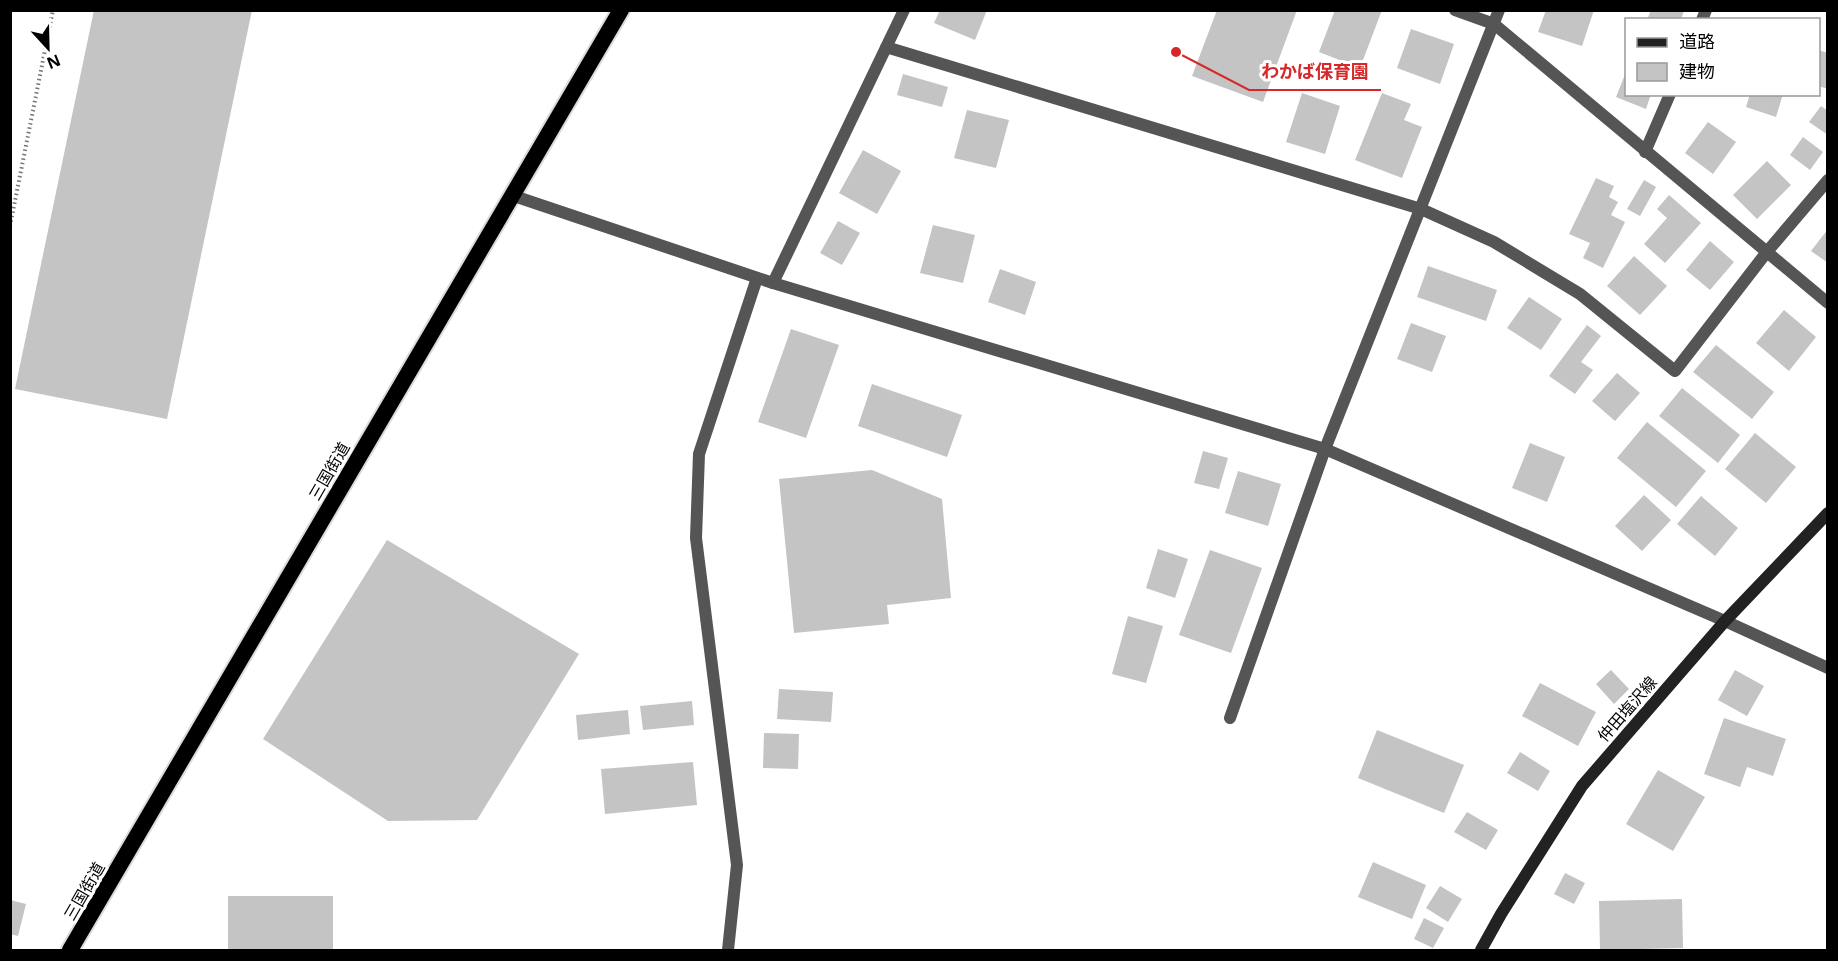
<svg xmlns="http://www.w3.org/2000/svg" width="1838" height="961" font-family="'Noto Sans','Noto Sans JP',sans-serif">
<rect width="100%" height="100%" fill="#fff"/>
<path fill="#c4c4c4" d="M94,10h158l-85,409 -152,-30z
M940,10h47l-12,30 -41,-17z
M1217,10h80l-34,92 -71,-26z
M1335,10h47l-22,58 -41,-16z
M1546,10h48l-12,36 -44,-14z
M1651,10h33l-3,10h-34z
M1411,29l43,15 -14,40 -43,-16z
M1818,50l10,3v36l-10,-3z
M1626,72v22h25l-5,15 -30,-12z
M903,74l45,13 -6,20 -45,-12z
M1302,93l38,13 -15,48 -39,-12z
M1382,93l29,11 -7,16 18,7 -20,51 -47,-18z
M1750,94h33l-7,23 -30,-10z
M1821,106l7,5v24l-19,-13z
M967,110l42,10 -13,48 -42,-10z
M1708,122l28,20 -23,32 -28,-21z
M1803,137l20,15 -13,18 -20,-15z
M863,150l38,21 -24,43 -38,-21z
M1767,161l24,24 -34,34 -24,-24z
M1596,178l18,8 -5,11 9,5 -7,13 14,7 -22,46 -20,-10 7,-15 -21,-9z
M1644,180l12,7 -16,29 -13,-7z
M1669,195l32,28 -36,40 -21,-19 23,-26 -10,-9z
M838,221l22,12 -18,32 -22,-12z
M933,225l42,10 -12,48 -43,-10z
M1828,229v34l-17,-12z
M1710,241l24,21 -24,28 -24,-20z
M1634,256l33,30 -27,29 -33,-29z
M1428,266l69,24 -11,31 -69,-24z
M1000,269l36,13 -11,33 -37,-13z
M1529,297l33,22 -21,31 -34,-22z
M1784,310l32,27 -27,34 -33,-28z
M1411,323l35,13 -14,36 -35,-13z
M1587,325l14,11 -20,26 12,8 -18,24 -26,-18z
M791,329l48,16 -33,93 -48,-16z
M1716,345l58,47 -22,27 -59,-47z
M1617,373l23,20 -25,28 -23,-20z
M872,384l90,31 -15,42 -89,-31z
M1682,388l58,47 -22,28 -59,-47z
M1647,422l59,49 -30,36 -59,-49z
M1755,433l41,34 -30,36 -41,-34z
M1530,443l35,14 -18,45 -35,-14z
M1203,451l25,7 -9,31 -25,-6z
M872,470l70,29 9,99 -64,7 2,19 -95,9 -15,-154z
M1238,471l43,13 -13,42 -43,-13z
M1644,495l27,25 -29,31 -27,-25z
M1701,496l37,32 -23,28 -38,-32z
M387,540l192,114 -102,166 -89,1 -125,-82z
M1158,549l30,10 -13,39 -29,-10z
M1210,550l52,18 -31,85 -52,-18z
M1128,616l35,10 -17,57 -34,-9z
M1611,670l18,19 -15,15 -18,-20z
M1735,670l29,16 -17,30 -29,-16z
M1540,683l56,29 -18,34 -56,-30z
M779,689l54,3 -2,30 -54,-3z
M692,701l2,24 -51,5 -3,-24z
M628,710l2,24 -52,6 -2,-25z
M1724,718l62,21 -13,37 -26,-9 -7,20 -36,-13z
M1377,730l87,35 -20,48 -86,-35z
M764,733l35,1 -1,35 -35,-1z
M1520,752l30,19 -12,20 -31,-18z
M693,762l4,43 -92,9 -4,-45z
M1658,770l47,27 -32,54 -47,-27z
M1467,812l31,18 -12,20 -32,-18z
M1373,862l53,23 -14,34 -54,-22z
M1565,873l20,10 -11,21 -20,-10z
M1440,886l22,13 -14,23 -22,-14z
M228,896h105v54h-105z
M1682,899l1,49 -83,2 -1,-49z
M10,900l16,4 -8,32 -8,-2z
M1424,918l20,10 -11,20 -19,-9z"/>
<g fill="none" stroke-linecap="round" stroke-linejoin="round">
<defs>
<path id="trunk" d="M70,950l551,-940"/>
</defs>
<use href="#trunk" stroke="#dbdbdb" stroke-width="20"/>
<path stroke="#777" stroke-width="4" stroke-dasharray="1.5 3" stroke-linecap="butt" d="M10,226l43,-216"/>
<path stroke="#555" stroke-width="12" d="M1455,10l39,14 334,279
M1702,20l4,-10
M886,47l535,162 73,33 86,52 95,77 91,-118 62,-73
M1645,152l25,-58
M773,283l131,-273
M1230,718l95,-269 174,-439
M728,950l9,-85 -41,-327 3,-84 58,-176"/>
<path stroke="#555" stroke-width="12" d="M511,195l262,88 552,166 400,172 103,47"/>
<path stroke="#222" stroke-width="12" d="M1481,950l20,-36 81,-128 143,-165 103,-108"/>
<use href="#trunk" stroke="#000" stroke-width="16"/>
</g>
<g text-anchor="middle" stroke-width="6" stroke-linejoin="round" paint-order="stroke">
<g font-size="16" fill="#000" stroke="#fff">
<text transform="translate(329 471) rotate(-60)" y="6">三国街道</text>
<text transform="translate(1627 709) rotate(-49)" y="6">仲田塩沢線</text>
<text transform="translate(84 891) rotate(-60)" y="6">三国街道</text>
</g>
</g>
<path fill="none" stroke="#d62828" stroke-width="2" d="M1176 52L1249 90H1381"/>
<circle fill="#d62828" stroke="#fff" stroke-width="2" cx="1176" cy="52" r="6"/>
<g font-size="18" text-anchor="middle" font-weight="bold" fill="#d62828" stroke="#fff" stroke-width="6" stroke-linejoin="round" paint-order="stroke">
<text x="1315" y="78">わかば保育園</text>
</g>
<rect width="1838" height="961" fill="none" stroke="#000000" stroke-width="24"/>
<rect x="1625" y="18" width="195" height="78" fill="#ffffff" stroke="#999999" stroke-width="1.5"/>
<rect x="1637" y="38" width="30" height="9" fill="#222222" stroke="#999999" stroke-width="1.5"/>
<text x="1679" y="48" font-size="18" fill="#000000">道路</text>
<rect x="1637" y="63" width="30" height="18" fill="#c4c4c4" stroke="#999999" stroke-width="1.5"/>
<text x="1679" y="78" font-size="18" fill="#000000">建物</text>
<g transform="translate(48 48) rotate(158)" stroke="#ffffff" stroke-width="4.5" paint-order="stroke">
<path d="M0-4.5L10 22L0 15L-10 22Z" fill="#000000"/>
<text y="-9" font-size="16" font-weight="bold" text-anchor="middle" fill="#000000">N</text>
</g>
</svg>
